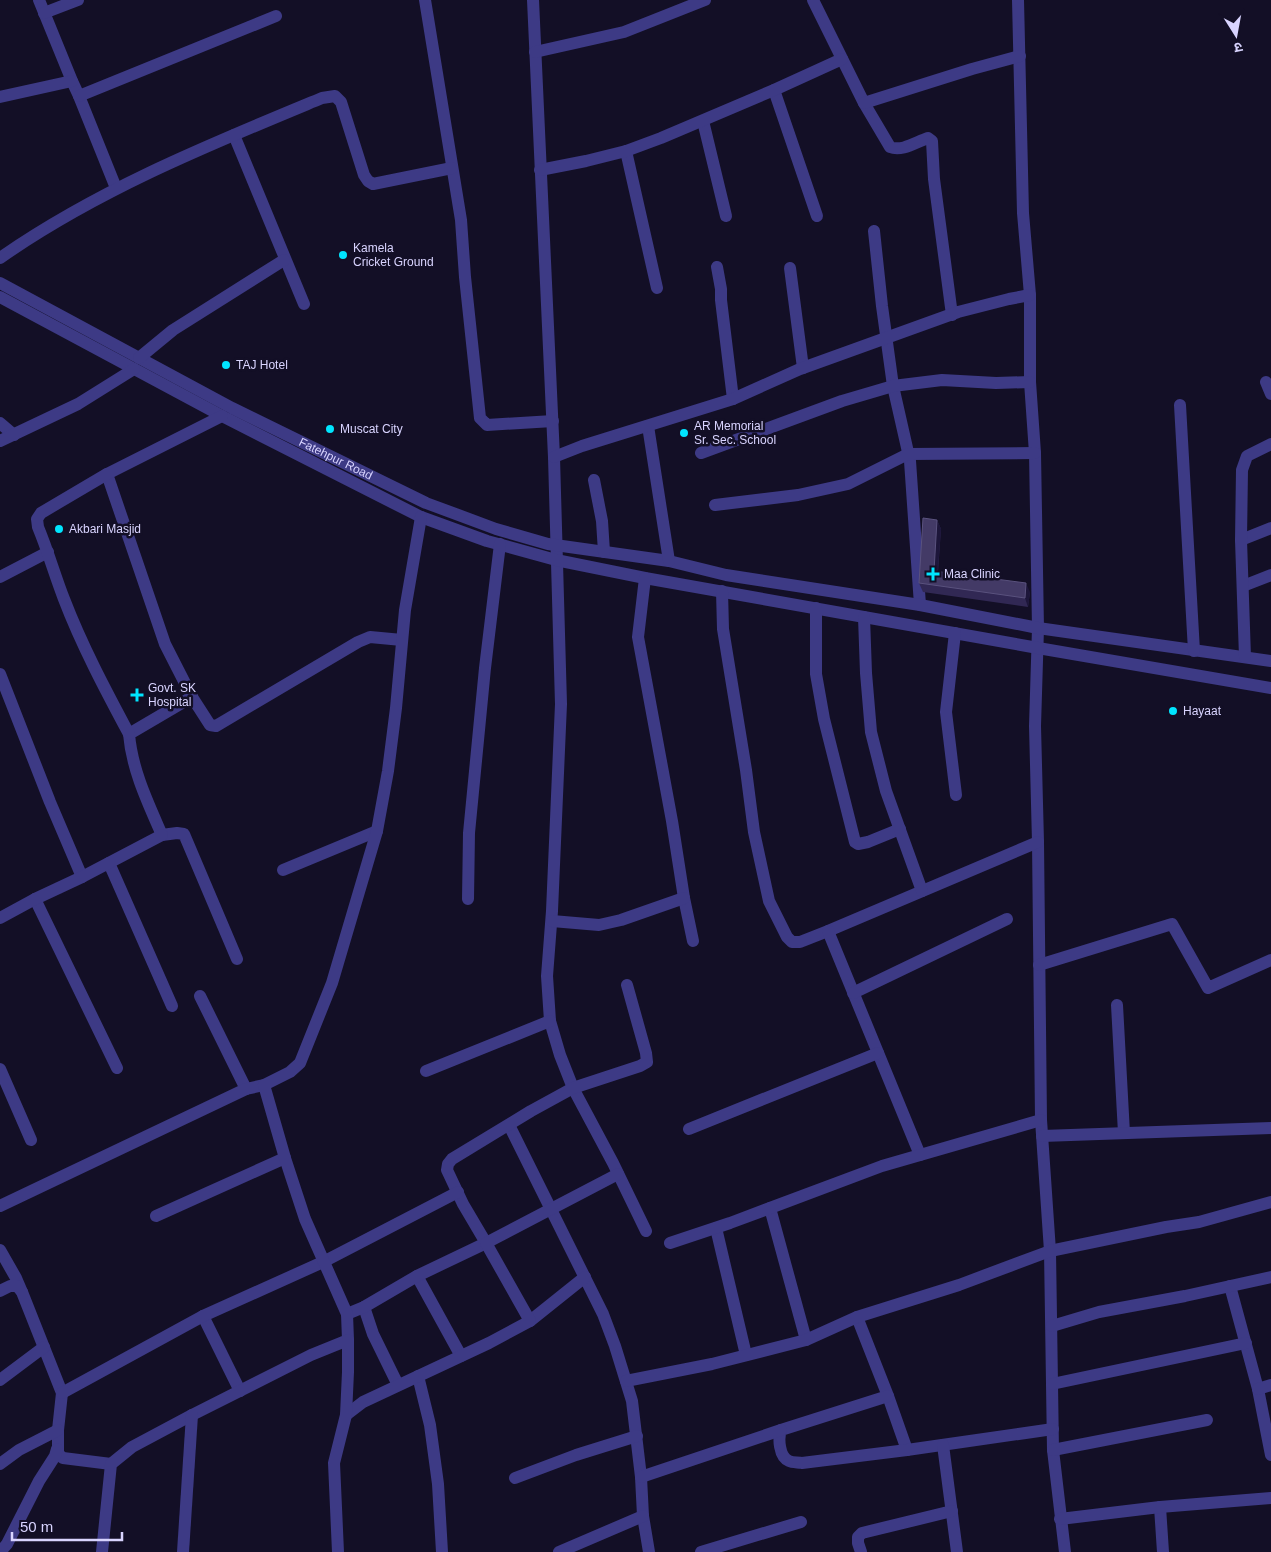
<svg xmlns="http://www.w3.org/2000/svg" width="1271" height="1552" font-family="Helvetica,'Noto Sans Devanagari',sans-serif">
<rect width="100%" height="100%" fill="#130f26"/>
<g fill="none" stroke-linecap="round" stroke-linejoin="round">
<g stroke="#3d3a85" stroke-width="12">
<path d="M39,0l33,81 7,15 37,92"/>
<path d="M425,0l36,220 4,57 15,141 7,7 66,-4"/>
<path d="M533,0l21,457 7,247 -9,207 -5,65 3,45 10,34 13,33 40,75 33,68"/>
<path d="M813,0l51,103 26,44c12,5 26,-5 38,-9l4,3 2,38 18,136"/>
<path d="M1018,0l5,213 7,82v87l5,71 3,175 -3,98 3,116 3,278 9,131 3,199 12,102"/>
<path d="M44,13l34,-13"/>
<path d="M535,52l89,-20 81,-32"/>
<path d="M774,90l43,126"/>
<path d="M79,96l197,-80"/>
<path d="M0,97l72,-16"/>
<path d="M864,103l108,-34 48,-13"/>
<path d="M703,121l23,95"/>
<path d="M234,135l70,169"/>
<path d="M626,151l31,137"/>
<path d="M540,170l46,-9 40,-10 35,-13 113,-48 68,-31"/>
<path d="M874,231l8,75 11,80 17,75 10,144"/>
<path d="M0,258c99,-69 211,-114 322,-160l13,-2 6,6 23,73 4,6 5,3 79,-16"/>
<path d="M717,267l4,22v11l12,99"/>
<path d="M790,268l13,100"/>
<path id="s1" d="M0,283l232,125 194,95 70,26 52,15 121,17 57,14 194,30 118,23 233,33"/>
<path d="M0,297l222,119 199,101 66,24 69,19 89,18 393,70 233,40"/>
<path d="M139,358l34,-28 111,-70"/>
<path d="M1266,382l5,12"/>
<path d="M1180,405l14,246"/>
<path d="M0,423l14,12"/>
<path d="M648,426l21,135"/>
<path d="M0,441l78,-37 56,-35"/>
<path d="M701,453l141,-52 51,-15 49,-6 54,3 34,-1"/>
<path d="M554,457l28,-11 151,-47 67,-30 158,-57 51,-13 21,-4"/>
<path d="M107,474l58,170 27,53 -63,37c3,36 19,69 33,101l15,-2 7,1 53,125"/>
<path d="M594,480l8,41 2,31"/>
<path d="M715,505l83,-10 50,-11 60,-30 127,-1"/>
<path d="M1241,540l30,-12"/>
<path d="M0,577l48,-25"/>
<path d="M645,578l-7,59 34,184 12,77 9,43"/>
<path d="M1243,586l28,-11"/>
<path d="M722,591l1,38 23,141 8,62 15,69 18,36 5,5h8l28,-11 210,-89"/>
<path d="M816,608v66l8,45 31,123 3,2 10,-2 32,-13"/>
<path d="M864,617l2,56 5,59 15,59 36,100"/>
<path d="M955,633l-9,79 10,83"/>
<path d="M1245,657l-4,-117 1,-70 5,-14 24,-12"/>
<path d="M0,674l50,128 32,75"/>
<path d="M192,697l18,28 6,1 142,-84 12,-5 32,3"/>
<path d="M129,734c-23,-43 -47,-88 -65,-135 -9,-23 -16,-48 -26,-72l-1,-8 4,-6 66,-39 115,-58"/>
<path d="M109,863l63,143"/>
<path d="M283,870l94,-39"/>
<path d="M35,899l82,169"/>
<path d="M468,899l1,-66 16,-165 15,-124"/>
<path d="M0,918l35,-19 47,-22 80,-42"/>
<path d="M552,921l47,4 22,-5 63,-22"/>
<path d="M828,931l92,224"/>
<path d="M1039,965l133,-41 36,64 63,-28"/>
<path d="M853,993l154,-74"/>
<path d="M200,996l46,93"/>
<path d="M1117,1005l7,128"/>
<path d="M0,1069l31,71"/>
<path d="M426,1071l124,-50"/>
<path d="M509,1125l94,189 12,32 17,55 9,76 2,39 6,36"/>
<path d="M689,1129l189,-76"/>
<path d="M1042,1136l229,-8"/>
<path d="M0,1206l246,-117 18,-4"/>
<path d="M770,1208l36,132"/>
<path d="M156,1216l129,-58"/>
<path d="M716,1228l30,127"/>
<path d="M670,1243l60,-20 152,-57 159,-46"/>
<path d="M0,1250l16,28 6,14"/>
<path d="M417,1276l44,80"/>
<path d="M1230,1286l28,103 13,66"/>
<path d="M0,1291l10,-5h7l5,6 40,101 -4,37v24l5,4 48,6"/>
<path d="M364,1307l9,27 25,51"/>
<path d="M347,1314l17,-7 53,-31 69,-33 -23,-39 -16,-34 1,-6 4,-5 79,-48 42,-23 67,-22 7,-4 -1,-9 -19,-68"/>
<path d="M203,1316l37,75"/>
<path d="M857,1317l31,79 19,54"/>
<path d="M530,1321l55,-44"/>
<path d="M1052,1326l47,-14 86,-16 86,-19"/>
<path d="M418,1376l12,49 8,59 4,68"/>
<path d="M0,1380l44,-33"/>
<path d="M626,1381l86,-17 94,-24 51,-23 102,-32 91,-34 116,-24 33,-5 72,-20"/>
<path d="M1052,1384l194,-41"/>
<path d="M1258,1389l13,-4"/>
<path d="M62,1393l141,-77 120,-54 135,-70"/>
<path d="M888,1396l-107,34c-3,8 -2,27 8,31 4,2 9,1 13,2l105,-13 146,-21"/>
<path d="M346,1415l17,-13 126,-59 41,-22 -44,-78 132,-69"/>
<path d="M943,1445l14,107"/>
<path d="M1053,1450l154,-30"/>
<path d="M0,1464l19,-14 39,-20"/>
<path d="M641,1477l140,-47"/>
<path d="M515,1478l61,-23 61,-19"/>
<path d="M1160,1507l3,45"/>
<path d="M1060,1519l100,-12 111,-9"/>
<path d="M0,1552l7,-8 32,-63 16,-25 2,-7"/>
<path d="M102,1552l9,-88 21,-17 60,-32 119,-60 37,-15 -1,-26 -42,-95 -20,-61 -21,-73 26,-13 10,-9 32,-80 45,-152 11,-60 8,-63 9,-98 16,-93"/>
<path d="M183,1552l9,-137"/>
<path d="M338,1552l-4,-89 12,-48 2,-43v-32"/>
<path d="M559,1552l84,-36"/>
<path d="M701,1552l100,-30"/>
<path d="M861,1552l-3,-9v-6l4,-4 90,-22"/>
</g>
</g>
<path fill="#312854" d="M937,520l4,9 -3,43 92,20 -2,15 -105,-15 -4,-9z"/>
<path fill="#1d163a" d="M937,520l4,9 -4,52 -3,-10z
M1026,583l4,9 -2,15 -3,-9z"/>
<path fill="#433a66" stroke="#5a527e" d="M923,518l14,2 -3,51 92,12 -1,15 -106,-15z"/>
<g fill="#00e5ff" stroke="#130f26" stroke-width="2">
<circle cx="343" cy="255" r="5"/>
<circle cx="226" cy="365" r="5"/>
<circle cx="330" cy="429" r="5"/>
<circle cx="684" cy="433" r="5"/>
<circle cx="59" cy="529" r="5"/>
<path d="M930.5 566.5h5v5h5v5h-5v5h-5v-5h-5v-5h5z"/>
<path d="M134.5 687.5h5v5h5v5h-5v5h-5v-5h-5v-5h5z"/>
<circle cx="1173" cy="711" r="5"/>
</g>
<g text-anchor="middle" stroke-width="5" stroke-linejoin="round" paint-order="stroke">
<g font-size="12" fill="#d9d4ff" stroke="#130f26" text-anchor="start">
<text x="353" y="252">Kamela<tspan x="353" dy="14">Cricket Ground</tspan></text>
<text x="236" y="369">TAJ Hotel</text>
<text x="694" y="430">AR Memorial<tspan x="694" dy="14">Sr. Sec. School</tspan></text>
<text x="340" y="433">Muscat City</text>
<text x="69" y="533">Akbari Masjid</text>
<text x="944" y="578">Maa Clinic</text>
<text x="148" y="692">Govt. SK<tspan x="148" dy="14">Hospital</tspan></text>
<text x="1183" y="715">Hayaat</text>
</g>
<g font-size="12" fill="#d9d4ff" stroke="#130f26">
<text dy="4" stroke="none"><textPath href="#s1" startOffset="379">Fatehpur Road</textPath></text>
</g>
</g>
<g transform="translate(1236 35) rotate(169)" stroke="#130f26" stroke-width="4" paint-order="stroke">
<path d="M0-4L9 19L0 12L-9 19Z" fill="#d9d4ff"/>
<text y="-8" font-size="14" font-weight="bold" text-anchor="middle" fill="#d9d4ff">उ</text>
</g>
<path d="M12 1532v8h110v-8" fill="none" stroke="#d9d4ff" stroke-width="2.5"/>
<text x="20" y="1532" font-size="15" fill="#d9d4ff" stroke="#130f26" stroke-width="4" paint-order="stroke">50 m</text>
</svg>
